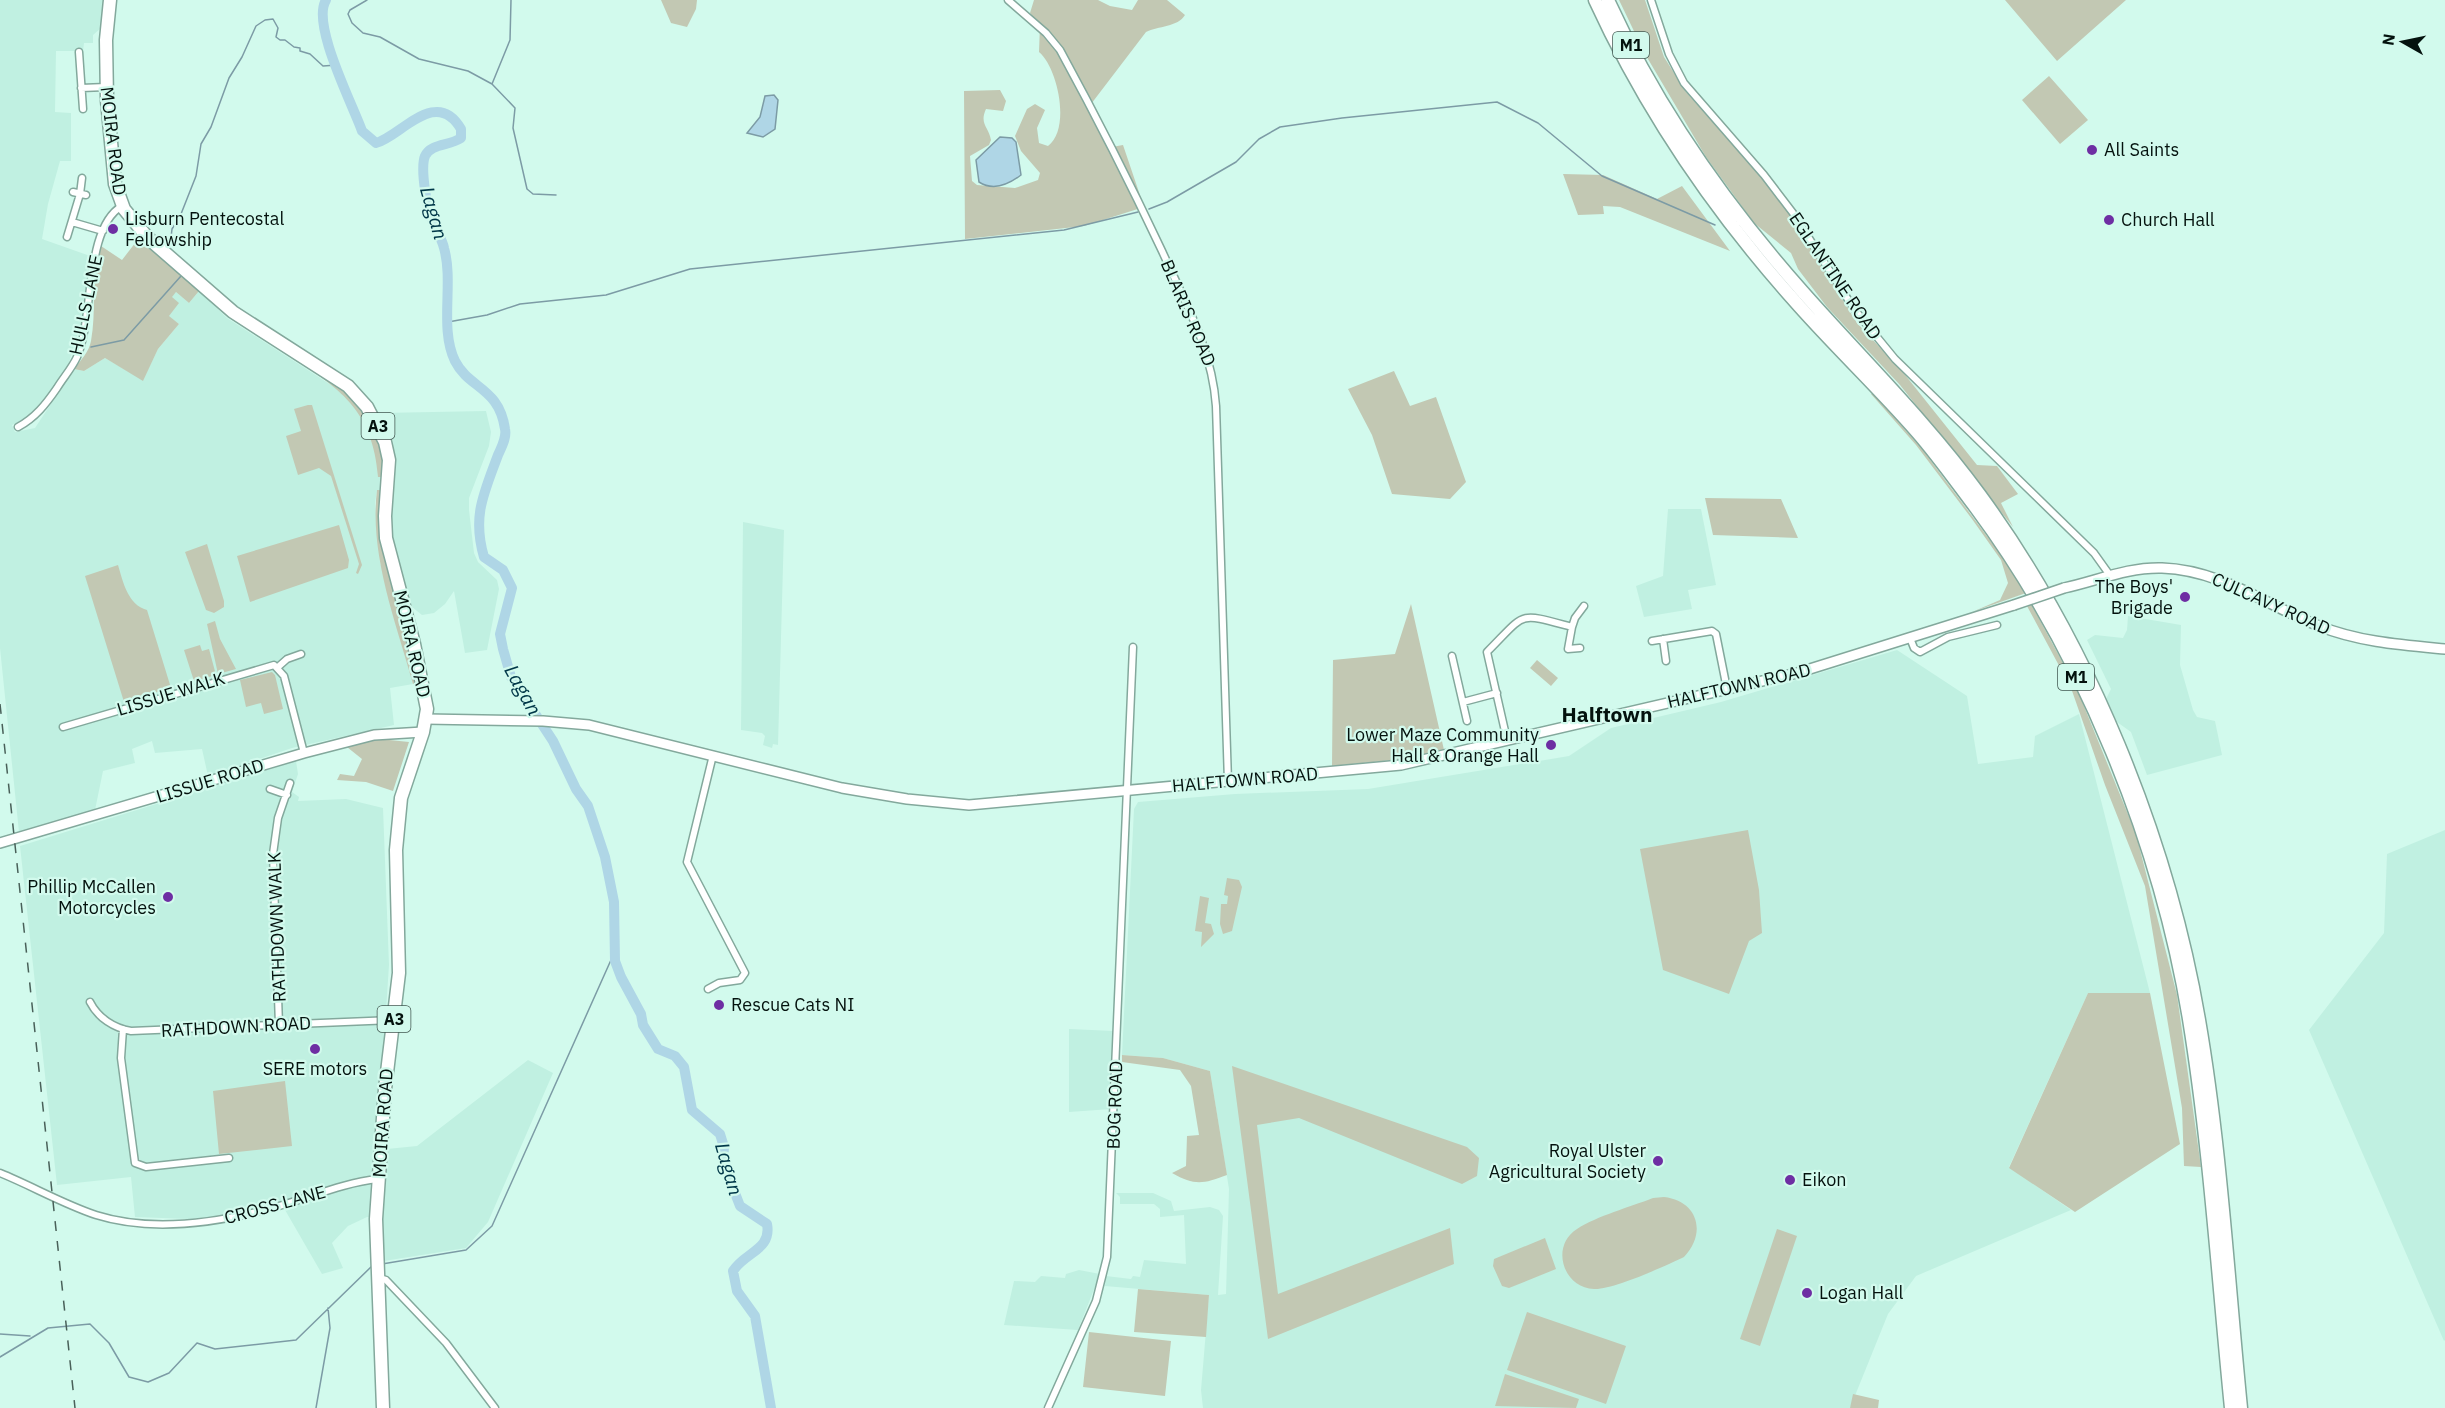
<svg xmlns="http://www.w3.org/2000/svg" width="2445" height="1408" font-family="'IBM Plex Sans',sans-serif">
<rect width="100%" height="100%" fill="#d2faed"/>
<path fill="#c0f0e1" d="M0,0h103l-2,28 -8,7v8h-9l-1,8h-27l-1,61 16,1v48h-11l-12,43 -6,35 51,18 -10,60 -16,52 -25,35 -16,14 -14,7 3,7 20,-4 39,-59 10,2 21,-13 38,22 15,-31 21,-25 -11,-8 3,-19 5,-5 13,11 10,-12 28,27 115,74 16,17 11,22 8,25 1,21h6l-1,13h-6l-2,13 5,59 33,122 -23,4 4,37 -102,23 -84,28 -6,-27 -47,4 -3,-12 -20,8 3,14 -32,8 -8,39 -76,22 -19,-184z
M486,411l5,21 -2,14 -20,52v12l5,43 4,9 19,18 2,9 -12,61 -22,3 -11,-62 -9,13 -11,9 -12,2 -15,-12 -18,-68 5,-76 -1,-20 -13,-26z
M1668,509h33l15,76 -28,5 4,19 -48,8 -8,-31 27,-10z
M743,522l41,8 -6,215 -5,-1 -1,4 -9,-3 2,-9 -3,-3 -21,-3z
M2128,616l53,9 -1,40 13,45 4,7 18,4 7,34 -75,20 -16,-43 -14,-10 -11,-23 5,-10 -24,-49 8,-5 28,3 4,-8z
M1897,650l70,46 11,68 55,-7 2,-21 44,-22 71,279h-62l-79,174 62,43 -155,66 -28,38 -38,94h-647l-2,-18 8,-95 -104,-9 1,-10 25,3 2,-3 7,1 4,-17 42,4 -2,-49 -24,2v-8l-6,-5h-34v-7l-4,-4h37l18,8 3,10 36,-4 9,3 4,6 -5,79 8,-1 3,-105 -19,-118 -47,-13 -41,-3 12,-246 4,-7 97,-8 133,-5 201,-33 42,-28 110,-26z
M296,761l2,13 -6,18 7,5 -1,4 48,-2 37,9 6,157 -12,185 40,-4 111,-86 25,13 -65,149 -22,26 -82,13 -1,-43 -16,-1 -19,9 -16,17 11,25 -21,6 -41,-71 -63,14 -30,2 -53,-2 -4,-40 -74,8 -37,-339z
M2445,830v510l-1,1 -135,-311 75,-97 3,-79z
M1069,1029l45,2 -3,78 -42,3z
M1079,1270l21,4 -22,56 -74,-5 10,-44 21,1 6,-6 24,2 1,-4z"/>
<path fill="#c2c8b3" d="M661,0h36l-1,9 -9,18 -16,-4z
M1034,0h64l12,6 22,4 6,-10h29l18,15c-7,12 -27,11 -39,17l-58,76 24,39 11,-2 21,62 -60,19 -119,13 -1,-148 36,-1 6,11 -3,10 -17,-2c-7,15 3,18 5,31l-2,5 -19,11 2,25 5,4 38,3 23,-8 2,-7 -19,-22 -6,-15 12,-27 8,-5 10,6 -8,18 2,15 9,3c23,-17 10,-78 -9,-94l1,-27 -10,-12z
M1619,0h26l19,57 22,35 77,86 26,35 68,110 45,48 75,94 20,1 21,28 -17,9 12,24 -113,-142 -73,-78 -29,-38 -7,-16 -37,-30 -48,-66 -61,-103z
M2005,0h121l-69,61z
M2049,76l39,44 -28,24 -38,-44z
M1563,174l40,1 54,24 25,-13 48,65 -110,-44 -17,-1 1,8 -26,1z
M139,238l60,53 -10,12 -13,-11 -4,5 7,6 -10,13 10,8 -21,25 -15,32 -38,-23 -21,13 -10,-2c7,-9 15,-17 17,-28 6,-32 -1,-63 10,-95l21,14z
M286,355c57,32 95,50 98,122h-6c-5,-66 -38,-90 -92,-122z
M1394,371l16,35 26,-9 30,85 -16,17 -58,-5 -20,-59 -24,-46z
M1873,393l49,56 85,114 19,30 -54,19 28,-12 8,-17 -7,-23 -29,-41 -56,-74 -45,-51z
M308,405h4l50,160 -4,9 -2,-1 3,-9 -28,-88 -12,-8 -21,7 -12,-39 15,-5 -7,-22z
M377,490h6l-3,43 36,151h-3c-17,-62 -44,-129 -36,-194z
M1705,498l76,1 17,39 -85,-3z
M339,525l10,35 -1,8 -98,34 -13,-46z
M207,544l17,57v6l-10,6 -8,-3 -21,-58z
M118,565c5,17 10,40 29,45l24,78 -47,14 -39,-126z
M1411,604l33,146 -30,8 -82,8 1,-106 62,-6z
M2031,604l46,85 59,145 41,161 24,172 -17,-1 -2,-58 -37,-222 -40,-101 -34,-97 -44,-82z
M215,621l5,18 16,30 -18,5 -11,-50z
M200,645l2,6 7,-2 7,26 -22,6 -10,-31z
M1537,660l21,18 -7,8 -21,-18z
M272,672l3,3 8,34 -19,5 -3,-11 -15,4 -6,-27z
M380,739l29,3 -16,49 -27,-9 -29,-2 3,-6 14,2 8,-17 -15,-12z
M1748,830l11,60 3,43 -13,8 -20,53 -66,-24 -23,-121z
M1227,878l12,2 3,7 -10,44 -9,3 -3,-10 1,-20h6l1,-8 -4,-1z
M1200,896l9,2 -4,25 6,1 3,10 -13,13 1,-15 -7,-1z
M2088,993h62l30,151 -105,68 -66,-44z
M1122,1055l41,3 47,13 17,104c-24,9 -32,11 -55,-2l14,-7 1,-30 12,-1 -8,-49 -11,-16 -58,-8z
M1232,1066l235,81 12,11 -2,18 -15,8 -163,-66 -42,7 21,169 172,-66 4,36 -186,75z
M285,1081l7,65 -73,8 -6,-63z
M1664,1197c34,4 43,36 20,60 -19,9 -71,33 -90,32 -31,-1 -44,-43 -17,-60 20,-13 53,-22 76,-31z
M1777,1229l20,7 -37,110 -20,-7z
M1545,1238l11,31 -47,19 -7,-2 -9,-20 1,-7z
M1138,1289l71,6 -3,42 -72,-5z
M1527,1312l99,34 -20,58 -99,-34z
M1089,1332l82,9 -6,55 -82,-9z
M1505,1374l74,25 -3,9 -81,-2z
M1853,1394l26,6 -1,8h-28z"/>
<path fill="#afd6e6" stroke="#7c9ba5" stroke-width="1.5" d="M774,95l4,5 -3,29 -12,8 -16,-4 13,-16 5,-21z
M1000,137l12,1 4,4 5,33c-13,10 -28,16 -42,7l-3,-22z"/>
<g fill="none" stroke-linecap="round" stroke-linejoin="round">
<path stroke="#7c9ba5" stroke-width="1.5" d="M367,0l-17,10 -2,4 4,9 11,10 17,4 39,22 49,12 24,13 23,24 -2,20 14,61 6,5 23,1
M492,84l18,-44 1,-40
M1149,209l18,-7 69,-40 23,-23 21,-12 62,-9 155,-16 41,21 64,53 113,49
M170,246l2,-17 9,-15 15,-38 5,-32 10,-17 18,-49 13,-21 14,-31 9,-6 8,-1 5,9 -2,9 4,3h5l9,7 6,1v3l10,3 13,12 14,-1
M448,322l39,-7 33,-11 86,-9 84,-26 374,-39 74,-18
M91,347l33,-7 57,-64
M382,1264l84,-14 26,-24 123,-275
M0,1334l30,2
M0,1357l48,-29 42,-4 19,19 20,34 19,5 21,-9 28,-30 18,6 81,-9 76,-74
M316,1408l14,-80 -2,-20"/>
<path stroke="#afd6e6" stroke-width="10" d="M326,0c-15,24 26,103 36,131l14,12c24,-6 60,-57 85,-14v9c-11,8 -30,5 -36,18 -5,12 2,54 8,67 3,9 9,15 11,25 10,35 -5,80 11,113 14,28 44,26 50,68 2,9 -4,19 -7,26 -14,38 -26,61 -14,102l19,13 9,18 -12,46 3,15 8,28 42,64 23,48 12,17 17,51 9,45 1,59 6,16 20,37 2,11 15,24 17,7 9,11 8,43 28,24 4,13 -1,15 17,44 27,18c5,26 -22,28 -34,47l4,20 18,25 16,92"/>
<defs>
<path id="street" d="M1008,0l38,33 14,17c36,66 70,133 102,201 23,51 50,98 54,155l12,376
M1651,0l18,54 15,29 80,92 29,38 61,96 41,50 199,194 15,21
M79,52l4,57
M81,88l25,-1
M73,192l13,3
M72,222l31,9
M67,237l13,-43 2,-16
M18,427c17,-9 28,-23 39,-39 6,-10 15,-20 20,-31 17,-38 7,-129 45,-151
M1572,627l-4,22 12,-1
M1910,638l4,10 6,4 28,-15 49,-12
M1663,639l3,22
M1652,641l60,-10 4,3 11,55
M1452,656l15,65
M278,667l9,-8 14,-5
M1463,702l34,-9
M63,727l211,-62 10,11 20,77
M1507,740l-20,-88c40,-40 29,-40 85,-25l3,-9 9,-12
M270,789l17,6
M708,989l11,-6 21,-3 5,-7 -58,-111 26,-107
M90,1002c8,16 24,26 41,29l262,-11
M279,1025l-6,-171 5,-36 12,-35
M123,1029l-2,29 14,105 11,4 83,-9
M0,1173c32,13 63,31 96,42 54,17 119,8 172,-6 37,-9 72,-26 110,-30
M379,1278l7,2 60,63 49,65
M1048,1408l48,-107 11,-44 26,-610"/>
<path id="secondary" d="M2064,588c33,-7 63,-21 98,-20 59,2 104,37 157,58 40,16 83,19 126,23
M426,719l117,2 46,4 253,63 65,11 62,6 432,-40 396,-92 217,-68
M0,843l304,-90 70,-18 49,-3"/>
<path id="highway" d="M110,0l-4,40 1,60 8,84 9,25 24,29 85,74 115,74 19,21 18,35 4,18 -4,56 1,22 28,106 13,65 -4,23 -22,66 -5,52 3,123 -14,116 -9,130 7,189
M1595,0c50,109 118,209 197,298 40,46 85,88 125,134 21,24 40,51 59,76 107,144 184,334 213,511 21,129 29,260 42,389
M1608,0c48,106 117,204 194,291 60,68 124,130 178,204 109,149 188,343 219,525 22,128 29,259 42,388"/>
</defs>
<use href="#street" stroke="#83a89c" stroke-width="9"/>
<use href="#secondary" stroke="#83a89c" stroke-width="12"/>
<use href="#highway" stroke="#83a89c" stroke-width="15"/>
<use href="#street" stroke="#fff" stroke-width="6"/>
<use href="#secondary" stroke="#fff" stroke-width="9"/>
<use href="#highway" stroke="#fff" stroke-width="12"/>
<path stroke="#496059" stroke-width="1.5" stroke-dasharray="10 10" stroke-linecap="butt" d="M0,704l75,704"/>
<defs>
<path id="secondary-bridge" d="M2014,605l50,-17"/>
</defs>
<use href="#secondary-bridge" stroke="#83a89c" stroke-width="12" stroke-linecap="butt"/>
<use href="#secondary-bridge" stroke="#fff" stroke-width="9"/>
</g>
<g fill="#6e2ea3" stroke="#d2faed" stroke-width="2">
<circle cx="2092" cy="150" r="6"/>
<circle cx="2109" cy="220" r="6"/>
<circle cx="113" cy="229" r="6"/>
<circle cx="2185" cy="597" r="6"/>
<circle cx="1551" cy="745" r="6"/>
<circle cx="168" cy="897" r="6"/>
<circle cx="719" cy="1005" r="6"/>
<circle cx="315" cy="1049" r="6"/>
<circle cx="1658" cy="1161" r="6"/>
<circle cx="1790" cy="1180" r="6"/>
<circle cx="1807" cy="1293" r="6"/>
</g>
<g text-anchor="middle" stroke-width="4.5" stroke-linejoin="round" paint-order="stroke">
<g fill="#d2faed" stroke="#425851" stroke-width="1.5">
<rect x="1613" y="32" width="36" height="26" rx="4.5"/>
<rect x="361.5" y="413" width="33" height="26" rx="4.5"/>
<rect x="2058" y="664" width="36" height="26" rx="4.5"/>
<rect x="377.5" y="1006" width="33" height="26" rx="4.5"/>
</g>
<g font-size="16" font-weight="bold" fill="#04120e">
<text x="1631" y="51">M1</text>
<text x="378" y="432">A3</text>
<text x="2076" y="683">M1</text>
<text x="394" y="1025">A3</text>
</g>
<g font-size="18" fill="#04120e" stroke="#d2faed">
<text transform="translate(113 141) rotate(83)" y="6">MOIRA ROAD</text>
<text transform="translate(1835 276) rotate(56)" y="6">EGLANTINE ROAD</text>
<text transform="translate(86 305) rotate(-78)" y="6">HULLS LANE</text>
<text transform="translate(1188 313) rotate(67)" y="6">BLARIS ROAD</text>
<text transform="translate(2271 604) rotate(24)" y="6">CULCAVY ROAD</text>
<text transform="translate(412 644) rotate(77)" y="6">MOIRA ROAD</text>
<text transform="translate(1739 686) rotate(-13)" y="6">HALFTOWN ROAD</text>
<text transform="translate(171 694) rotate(-17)" y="6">LISSUE WALK</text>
<text transform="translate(1245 780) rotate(-5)" y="6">HALFTOWN ROAD</text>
<text transform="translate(210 781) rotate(-17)" y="6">LISSUE ROAD</text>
<text transform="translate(277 927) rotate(-92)" y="6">RATHDOWN WALK</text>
<text transform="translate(236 1027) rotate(-3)" y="6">RATHDOWN ROAD</text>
<text transform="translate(1115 1105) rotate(-88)" y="6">BOG ROAD</text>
<text transform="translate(383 1123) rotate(-86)" y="6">MOIRA ROAD</text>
<text transform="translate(275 1205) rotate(-15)" y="6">CROSS LANE</text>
</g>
<g font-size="18" fill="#04120e" stroke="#d2faed" text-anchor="start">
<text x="2104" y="156">All Saints</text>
<text x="125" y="225">Lisburn Pentecostal<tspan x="125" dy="21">Fellowship</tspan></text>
<text x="2121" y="226">Church Hall</text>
<text x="2173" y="593" text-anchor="end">The Boys'<tspan x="2173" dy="21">Brigade</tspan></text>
<text x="1539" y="741" text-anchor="end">Lower Maze Community<tspan x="1539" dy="21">Hall &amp; Orange Hall</tspan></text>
<text x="156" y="893" text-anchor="end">Phillip McCallen<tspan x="156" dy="21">Motorcycles</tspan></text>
<text x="731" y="1011">Rescue Cats NI</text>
<text x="315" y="1075" text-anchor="middle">SERE motors</text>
<text x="1646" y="1157" text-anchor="end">Royal Ulster<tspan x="1646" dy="21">Agricultural Society</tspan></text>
<text x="1802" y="1186">Eikon</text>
<text x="1819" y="1299">Logan Hall</text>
</g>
<g font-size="20" font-style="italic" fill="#003748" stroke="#d2faed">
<text transform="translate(434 213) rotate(74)" y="7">Lagan</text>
<text transform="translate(523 690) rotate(61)" y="7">Lagan</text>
<text transform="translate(729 1169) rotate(74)" y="7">Lagan</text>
</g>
<g font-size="21" font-weight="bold" fill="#04120e" stroke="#d2faed">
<text x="1607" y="722">Halftown</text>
</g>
</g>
<g transform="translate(2403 42) rotate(279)" stroke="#d2faed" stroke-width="4.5" paint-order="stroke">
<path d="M0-4.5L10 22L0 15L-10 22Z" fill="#04120e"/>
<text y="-9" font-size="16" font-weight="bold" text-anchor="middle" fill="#04120e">N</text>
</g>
</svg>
